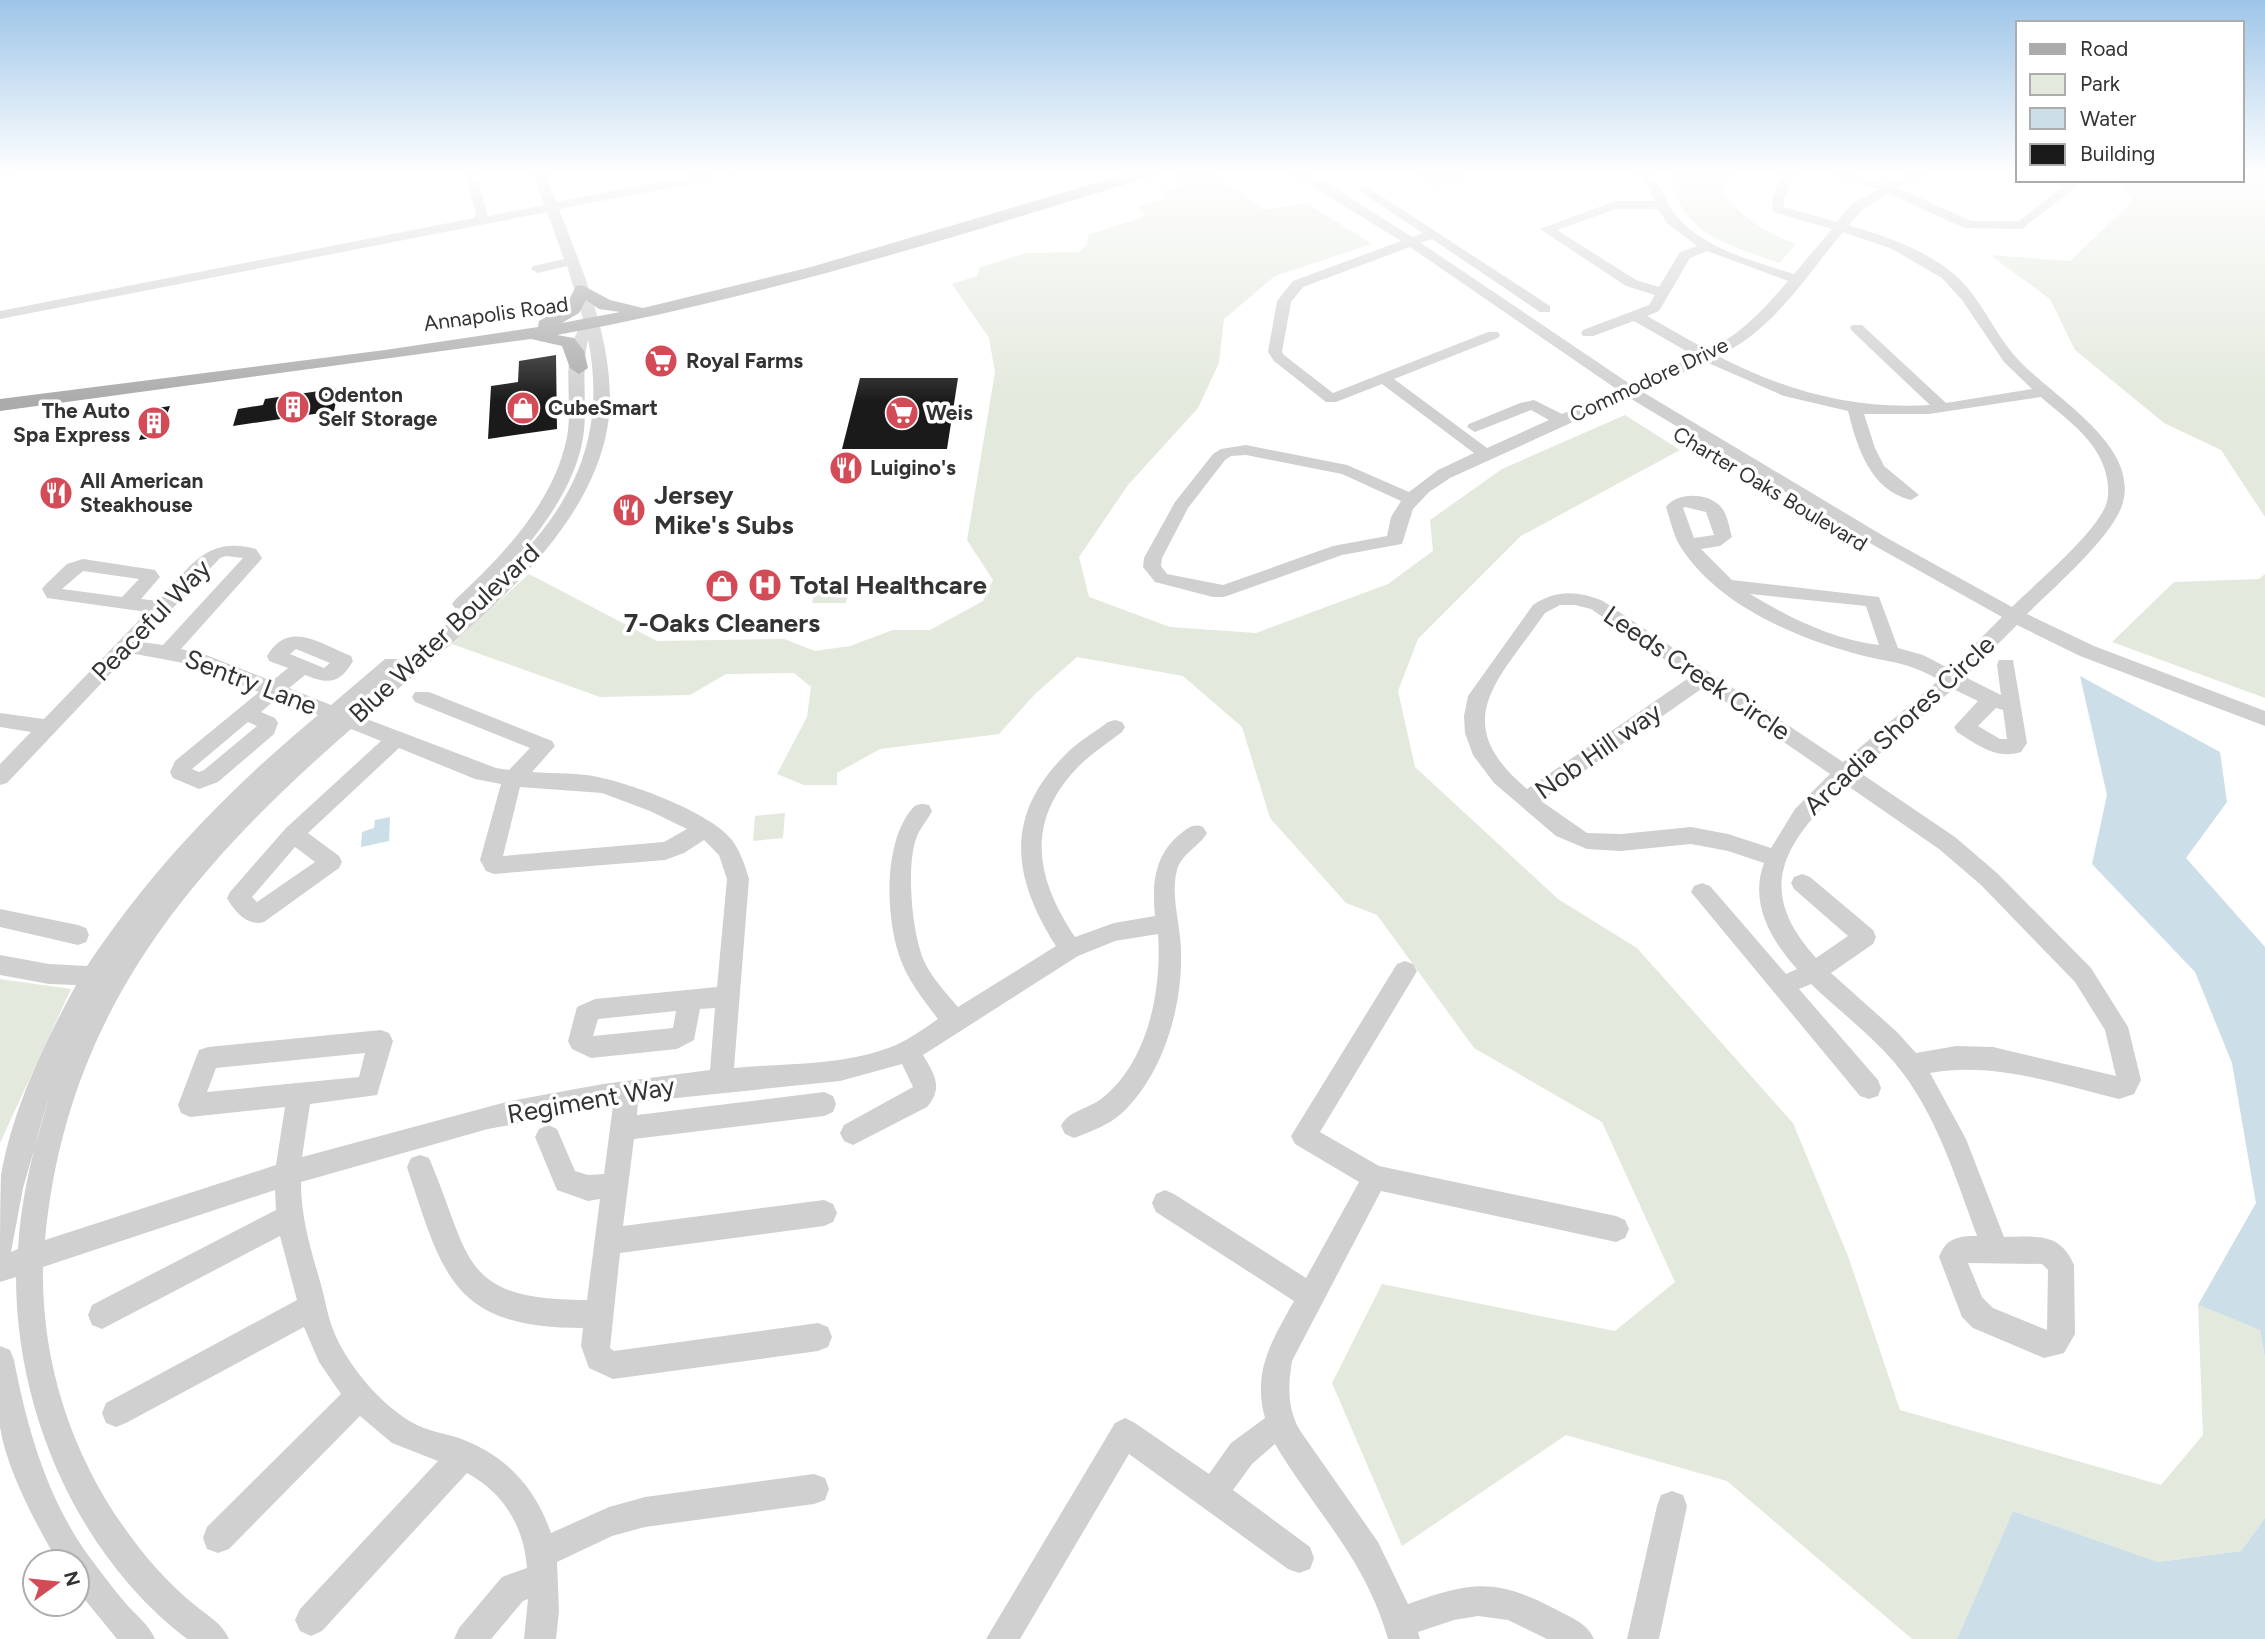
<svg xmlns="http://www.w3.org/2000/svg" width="2265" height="1639" font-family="Figtree,sans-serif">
<rect width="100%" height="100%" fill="#fff"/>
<path fill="#e3e9dd" d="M1185,172l28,1 51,37 43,-7 65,41 -97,32 -51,43 -5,44 -21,45 -70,77 -49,72 10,40 81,30 86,6 132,-49 45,-33 -3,-31 72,-51 123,-54 55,35 -159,86 -103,103 -20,52 17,76 143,132 79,49 156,175 55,133 52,154 261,75 42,-50 -5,-130 62,25 5,28v160l-24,33 -83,11 -145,-51 -56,128h-45l-185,-158 -161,-46 -164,111 -70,-163 50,-99 233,47 60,-49 -73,-160 -128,-74 -97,-133 -31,-12 -76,-85 -28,-91 -59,-51 -106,-19 -42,37 -36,40 -119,15 -43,24v12h-33l-27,-11 30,-57 4,-30 -17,-14 -68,1 -36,21 -90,2 -148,-53 77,-70 128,67 127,-2 31,12 35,-5 43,-16h37l53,-29 10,-21 -26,-40 28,-168 -6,-34 -37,-54 25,-8 3,-9 46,-14 52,-1 9,-7 1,-10 58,-19 -9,-9 33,-9 -7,-7 16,-6 -2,-10z
M1412,172h47l9,5 -31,10z
M1668,172h65l-9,21c22,28 39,38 72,51l-17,19c-54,-20 -96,-27 -111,-91z
M2242,172h23v345l-44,-67 -57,-27 -89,-73 -25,-51 -60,-44 80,6 63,-60 -15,-21h124z
M2265,574v124l-153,-56 62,-60 85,-3z
M818,581h32l-4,22h-34z
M785,813l-2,25 -30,3 2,-25z
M0,979l71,10 -71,154z"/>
<path fill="#ccdee7" d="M2080,676l140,76 7,50 -41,56 79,89v411l-5,-28 -62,-25 58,-102 -24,-140 -37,-91 -103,-108 15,-69z
M390,817l-1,24 -28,6 1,-15 12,-4 1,-8z
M2013,1511l145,51 83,-11 24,-33v121h-308z"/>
<path fill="#1a1a1a" d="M556,355l1,74 -69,10 3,-53 27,-4 1,-21z
M860,378h98l-11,71h-105z
M339,388l-5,23 -101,15 5,-17 25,-4 2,-6z
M170,406l-11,31 -20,3 12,-31z"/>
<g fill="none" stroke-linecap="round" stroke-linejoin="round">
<path fill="#d0d0d0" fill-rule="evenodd" d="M0,172h20l-20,6z
M464,172h12l12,44 56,-11 -11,-33h12l11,30 149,-29 6,4 -6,4 -146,28c23,60 51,124 51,190 -1,133 -155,239 -246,319l132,50 13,2 21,-22 -115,-46 -3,-5 3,-5h14l123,49 3,5 -23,26c23,2 47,0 70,6 33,7 109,35 130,62 8,11 13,25 17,39l-15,189c53,-5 112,-2 162,-23 15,-7 29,-17 42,-26 -15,-20 -31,-39 -39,-64 -13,-39 -15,-106 9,-141 6,-9 10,-12 21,-9l3,6c-5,10 -13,18 -16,28 -10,29 -4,97 9,124 8,16 21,30 33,44l98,-61c-44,-69 -52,-130 9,-191 12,-13 29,-22 43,-33l7,-2 7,2 3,5 -3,5c-14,11 -30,21 -43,34 -54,55 -44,111 -4,171l39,-14 41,-7c-3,-31 -1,-60 24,-81 9,-7 14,-12 24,-8l4,6c-8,14 -25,20 -30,37 -7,26 4,55 4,81 2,55 -18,124 -59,162 -13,12 -32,19 -48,25l-9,-4 -4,-8c7,-15 27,-17 40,-27 47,-36 61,-109 57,-165l-43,7 -37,15 -155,99c11,19 21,32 4,52l-74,38 -9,-4 -4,-8 4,-8 69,-38 -11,-23 -62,17 -202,21 -1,13 187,-23 9,4 3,8 -3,8 -9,4 -190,23 -11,87 201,-26 9,4 4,9 -4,9 -9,4 -204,27 -10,95 4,3 204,-28 10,4 4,10 -4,10 -10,4 -205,28 -24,-11 -8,-22 2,-18c-130,0 -140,-51 -176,-161l4,-9 9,-3 9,3c43,100 29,142 158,142l13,-101 -12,2 -31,-11 -22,-53 4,-8 9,-4 9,4 18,42 13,4 16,-1 9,-68 -125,23 -187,53c0,35 9,65 19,99 5,17 7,34 14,51 14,34 47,73 79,91 14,8 31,10 46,15 46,17 76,48 92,95l58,-26 36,-10 169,-23 11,4 4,11 -4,11 -11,4 -169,23 -33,9 -55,26 2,49 -3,28h-32l4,-40 -5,2 -32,38h-37l5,-11 43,-51 25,-9c-3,-41 -23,-75 -60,-95l-145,158 -11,5 -11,-5 -5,-11 5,-11 138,-148 -46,-18 -32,-27 -131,133 -11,4 -11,-4 -4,-11 4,-11 134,-133 -22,-32 -15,-35 -178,96 -10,4 -10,-4 -4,-10 4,-10 191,-103 -17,-64 -178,93 -10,-4 -4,-10 4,-10 184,-95 -1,-20 -232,77c-2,112 40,219 114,302 12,13 25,26 39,37 13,11 26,17 33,33h-42c-109,-83 -171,-227 -171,-362l-16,5c0,-31 0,-77 1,-107 12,-67 43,-131 75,-190l-27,-1 -49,-9v-20l49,9 38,2c66,-99 140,-175 231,-251l-42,-16 -15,13 14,6 3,5 -4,11 -56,48 -19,7 -26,-11 -3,-6 5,-11 84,-69 -65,-27 -64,-12 -123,130 -7,2v-21l31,-32 -31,-5v-14l44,6 103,-107 -100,-14 -5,-9 3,-4 22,-21 16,-5 72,11 5,7 -19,22 17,2c32,-33 47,-66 98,-52l6,9 -3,4 -78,87 25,6 66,26 16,-13 -19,-7 -2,-5c22,-37 53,-12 84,0l2,5c-14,24 -25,23 -48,14l-16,13 42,17 54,-46h14l2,5 63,-55 -9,-1 -3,-4 3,-4c47,-44 99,-97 112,-163 7,-37 -9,-84 17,-115l-17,-56 -29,7 -7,-4 2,-3 31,-7 -17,-47 -547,107v-8l474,-93 2,-5zM588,339c20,101 -17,171 -90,239 37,-38 80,-92 86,-147 3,-31 -3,-62 4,-92zM226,556l17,2 -80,87 -22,-3 79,-84zM83,571l56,8 -17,18 -60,-8zM296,649l34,14 -6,5 -34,-14zM248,722l9,4 -53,44 -5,2 -7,-3zM351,729l30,12 -95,87 -56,64 -3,6c7,13 21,29 37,24l75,-54 3,-6 -3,-6 -31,-23 91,-85 76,31 26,5 -21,76 6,11 8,3 171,-14 19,-7 20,-13 15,15 8,24 -10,108 -122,12 -18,8 -9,34 4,8 19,9 86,-9 17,-9 6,-31 15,-1 -5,62 -107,14 -93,17 -208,56 8,-53 67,-9 16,-54 -4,-8 -8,-3 -173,17 -9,3 -21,55 3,8 9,4 95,-10 -9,58 -231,75c21,-225 142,-368 306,-511zM520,787l82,6 48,18 37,18 -23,13 -161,14zM295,847l20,15 -58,40 -5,-5zM676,1011l-3,17 -80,8 5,-17zM365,1053l-6,24 -152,15 9,-24zM50,1094c-16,51 -29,102 -32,155l-7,3 12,-64z
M717,172h19l-6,4z
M1289,172h16l27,14 80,51 11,-4 -64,-42 6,-4 4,1 181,118v6h-10l-108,-73 -11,4 209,141 65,-28 -61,-35 -41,15h-10l-2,-3 2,-3 66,-25 6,-10 -29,-9 -86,-57 75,-28h40l-8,-16 -12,-13h14l3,3c11,13 14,30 25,42 30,33 76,44 117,57l38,-45 -59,-17 -1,-13 11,-27h12l-11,27v8l53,15 14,-17 27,-16 -54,-17h21l43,12 24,-12h16l-30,16 73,33h48l43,-34 -11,-7h17l9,6 -55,43 -58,-1 -76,-35 -27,18 -12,14c35,11 72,23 101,46 29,22 41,57 64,84 33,39 125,87 109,147 -8,33 -71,87 -96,112l67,32 171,65v15l-185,-70 -63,-31 -52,52 36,18 -4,-30 2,-5h14l14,83 -6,9c-25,8 -43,-7 -64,-20l-3,-5 24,-26 -25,-12 -94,83 96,65 42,36 94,95 37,59 13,53 -7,14 -15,5c-62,-15 -125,-38 -189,-26l36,66 38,98c31,0 56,-6 70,28l1,69 -11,19 -20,5 -71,-30 -11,-11 -23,-60c7,-19 19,-21 38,-21 -22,-60 -41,-124 -83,-174 -25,-29 -56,-52 -83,-78l-12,5 79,91 3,8 -3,8 -9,3 -9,-3 -169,-204 3,-6 8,-3 8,3 76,88 11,-5c-26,-29 -48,-66 -33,-106l-36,-12 -37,-7 -70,7 -34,-2 -31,-13 -62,-53 -21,-28 -8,-22 -1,-17 4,-20 65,-91c23,-16 46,-14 70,-4l240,161 96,-82c-34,-20 -51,-17 -86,-27 -63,-17 -138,-51 -173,-107 -6,-9 -10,-27 -14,-39 10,-14 39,-15 53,-2 8,7 10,21 13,32l-12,9 -19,3 31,31 147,17 19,51 25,7 27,14 52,-52 -127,-71 -247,-149 -178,81 -21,14 -16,17 -11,35 -60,11 -118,42h-11l-58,-15 -12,-15 1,-9 31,-56 38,-48 8,-5 25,-4 101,20 62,27 29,-22 36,-17 -92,-69 -46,18h-10l-52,-41 -6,-9 9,-51 16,-20 108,-40zM1616,209h42l10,15 29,22 -17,6 -21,35 -23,-7 -79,-50zM1843,232l49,17 50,29 20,22 42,62 28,27 -86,14 -84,-78h-10l-2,3 2,3 78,74c-76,5 -145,-14 -212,-49 54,-24 88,-80 125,-124zM1410,247l208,143 -56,24 -28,-14 -14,3 -51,21 -2,3 8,5 56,-22 18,10 -62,28 -93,-69 104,-41 2,-3 -2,-3h-10l-155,61 -49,-38 -2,-3 9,-50 12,-15zM1707,251l81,30c-24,28 -47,54 -81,69l-60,-34 12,-5 31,-53zM1706,362l78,34 64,15c9,36 22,79 63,89l8,-5 -35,-29 -9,-18 -11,-34h65l112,-17c20,18 47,36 59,61 7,14 11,32 6,47 -13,31 -68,76 -94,102l-125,-69 -246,-147zM1246,455l96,19 59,27 -10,16 -4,19 -54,10 -110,39 -56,-11 -6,-8 1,-8 26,-50 37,-48 6,-4zM1685,507l21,5 8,23 -20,3 -11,-30zM1750,594l116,12 13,39c-47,-6 -89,-27 -129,-51zM1560,605h15l16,4 99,68 -163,112c-81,-68 -28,-109 18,-176zM1704,687l126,87 -35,35 -24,39 -43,-14 -37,-7 -70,7 -34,-1 -46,-32zM1996,708l7,2 4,29h-7l-22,-13zM1845,784l94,65 42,36 94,97 30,48 11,46 -123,-29 -37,-1 -40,7 -19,-21 -66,-59 42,-29 3,-7 -3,-7 -63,-53 -8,-3 -8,3 -3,6 3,6 54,47 -32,22c-64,-71 -30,-116 29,-174zM1968,1263l74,1 6,6 -1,60 -54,-22 -11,-11z
M0,909l78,16 8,3 3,7 -3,7 -8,3 -78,-18z
M1405,961l8,3 4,7 -4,7 -93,154 59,34 237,50 9,4 4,9 -4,9 -9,4 -235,-51 -89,170c-4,25 -5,49 9,71l77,110 30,62c64,-23 88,-26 149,6 15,8 30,13 37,29h-47l-39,-19 -30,-4 -24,4 -36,12 2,7h-32c-23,-81 -72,-126 -113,-195l-23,20 -19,26 77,57 4,11 -4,11 -11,4 -11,-4 -159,-115 -109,185h-34l129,-216 10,-5 10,5 74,51 22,-31 34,-25c-13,-47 7,-77 29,-117l-138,-89 -4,-9 4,-9 9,-4 9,4 132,84 53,-96 -64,-38 -4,-8 106,-172z
M0,1346l10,4 4,10c13,68 33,138 74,195 13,17 26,35 40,51 10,11 21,19 27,33h-38l-40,-49v-28h-19c-22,-38 -51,-91 -58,-135 0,-25 0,-55 0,-81z
M1672,1491l11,4 4,11 -28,133h-32l30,-133 4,-11z"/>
<path fill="#ababab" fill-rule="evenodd" d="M1133,172h25l-3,3c-197,61 -394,123 -598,160l17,3 10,13 4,17 -9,6 -9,-6 -8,-22 -31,-7 -531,72v-12l385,-49 153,-23 1,-6 27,-15 10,-20 6,-1 28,15 33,8 168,-41zM586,300l13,9 21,3 -58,11 17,-10z"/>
</g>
<linearGradient id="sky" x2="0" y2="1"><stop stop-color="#9dc5e8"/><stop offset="0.43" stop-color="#fff"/><stop offset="1" stop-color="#fff" stop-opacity="0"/></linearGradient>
<rect width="2265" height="402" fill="url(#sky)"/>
<defs>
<symbol id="supermarket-disc" viewBox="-11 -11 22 22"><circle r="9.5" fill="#d44b58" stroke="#fff"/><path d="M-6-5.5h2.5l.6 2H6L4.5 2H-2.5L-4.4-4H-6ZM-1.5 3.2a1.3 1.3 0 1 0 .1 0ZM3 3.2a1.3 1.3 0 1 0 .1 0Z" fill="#fff"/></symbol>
<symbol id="building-disc" viewBox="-11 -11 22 22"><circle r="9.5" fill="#d44b58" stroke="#fff"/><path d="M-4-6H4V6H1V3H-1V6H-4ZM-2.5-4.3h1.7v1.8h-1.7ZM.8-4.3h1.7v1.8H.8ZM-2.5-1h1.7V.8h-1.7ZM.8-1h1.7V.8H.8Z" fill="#fff"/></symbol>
<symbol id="shop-disc" viewBox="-11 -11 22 22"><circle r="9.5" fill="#d44b58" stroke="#fff"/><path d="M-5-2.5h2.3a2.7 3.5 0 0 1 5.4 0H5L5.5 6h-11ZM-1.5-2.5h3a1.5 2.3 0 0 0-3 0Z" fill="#fff"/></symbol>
<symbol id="restaurant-disc" viewBox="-11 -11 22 22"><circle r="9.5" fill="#d44b58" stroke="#fff"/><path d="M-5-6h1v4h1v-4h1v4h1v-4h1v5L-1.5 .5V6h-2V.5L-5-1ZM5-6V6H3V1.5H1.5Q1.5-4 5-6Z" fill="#fff"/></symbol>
<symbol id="hospital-disc" viewBox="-11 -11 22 22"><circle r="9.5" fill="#d44b58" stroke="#fff"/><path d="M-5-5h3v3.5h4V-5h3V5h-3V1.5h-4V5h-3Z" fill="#fff"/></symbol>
</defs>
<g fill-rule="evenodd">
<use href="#supermarket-disc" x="642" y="342" width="38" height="38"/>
<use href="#building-disc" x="274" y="388" width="38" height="38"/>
<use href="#shop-disc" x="504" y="389" width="38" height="38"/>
<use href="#supermarket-disc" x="883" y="394" width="38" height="38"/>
<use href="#building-disc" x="135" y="404" width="38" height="38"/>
<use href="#restaurant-disc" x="827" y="449" width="38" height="38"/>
<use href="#restaurant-disc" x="37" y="474" width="38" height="38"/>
<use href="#restaurant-disc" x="610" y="491" width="38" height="38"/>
<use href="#hospital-disc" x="746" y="566" width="38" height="38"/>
<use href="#shop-disc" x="703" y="567" width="38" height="38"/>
</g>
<g text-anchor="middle" stroke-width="7" stroke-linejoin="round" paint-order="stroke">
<g font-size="21" fill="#333" stroke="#fff">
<text transform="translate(496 314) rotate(-8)" y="7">Annapolis Road</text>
<text transform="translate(1649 380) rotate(-25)" y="7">Commodore Drive</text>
<text transform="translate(1770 489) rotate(31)" y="7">Charter Oaks Boulevard</text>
</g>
<g font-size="21" font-weight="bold" fill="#333" stroke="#fff" text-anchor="start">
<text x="686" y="368">Royal Farms</text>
<text x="318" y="402">Odenton<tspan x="318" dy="24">Self Storage</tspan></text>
<text x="548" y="415">CubeSmart</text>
<text x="130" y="418" text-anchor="end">The Auto<tspan x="130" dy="24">Spa Express</tspan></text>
<text x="926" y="420">Weis</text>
<text x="870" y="475">Luigino's</text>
<text x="80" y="488">All American<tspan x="80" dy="24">Steakhouse</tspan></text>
</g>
<g font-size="26" font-weight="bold" fill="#333" stroke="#fff" text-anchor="start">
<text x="654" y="504">Jersey<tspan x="654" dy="30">Mike's Subs</tspan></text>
<text x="790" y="594">Total Healthcare</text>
<text x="722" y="632" text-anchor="middle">7-Oaks Cleaners</text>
</g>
<g font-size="26" fill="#333" stroke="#fff">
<text transform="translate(151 620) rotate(-46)" y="9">Peaceful Way</text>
<text transform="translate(444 633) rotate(-43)" y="9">Blue Water Boulevard</text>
<text transform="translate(1697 673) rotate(34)" y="9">Leeds Creek Circle</text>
<text transform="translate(251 682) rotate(21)" y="9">Sentry Lane</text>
<text transform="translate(1899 725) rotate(-43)" y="9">Arcadia Shores Circle</text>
<text transform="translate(1598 751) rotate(-35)" y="9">Nob Hill way</text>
<text transform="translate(591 1100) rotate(-10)" y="9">Regiment Way</text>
</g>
</g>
<rect x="2016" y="21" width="228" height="161" fill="#ffffff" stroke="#adadad" stroke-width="2"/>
<rect x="2030" y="44" width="35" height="10" fill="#ababab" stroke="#adadad" stroke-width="2"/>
<text x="2080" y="56" font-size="21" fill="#333333">Road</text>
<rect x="2030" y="74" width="35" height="21" fill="#e3e9dd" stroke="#adadad" stroke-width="2"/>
<text x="2080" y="91" font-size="21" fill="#333333">Park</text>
<rect x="2030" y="108" width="35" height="21" fill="#ccdee7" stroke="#adadad" stroke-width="2"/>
<text x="2080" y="126" font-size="21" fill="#333333">Water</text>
<rect x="2030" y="144" width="35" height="21" fill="#1a1a1a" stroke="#adadad" stroke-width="2"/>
<text x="2080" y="161" font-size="21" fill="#333333">Building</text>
<g transform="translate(56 1583) rotate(75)"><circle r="33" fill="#ffffff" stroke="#adadad" stroke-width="2"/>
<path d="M0-5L12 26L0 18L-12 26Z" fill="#d44b58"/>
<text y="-10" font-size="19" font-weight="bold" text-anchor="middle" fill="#333333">N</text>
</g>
</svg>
